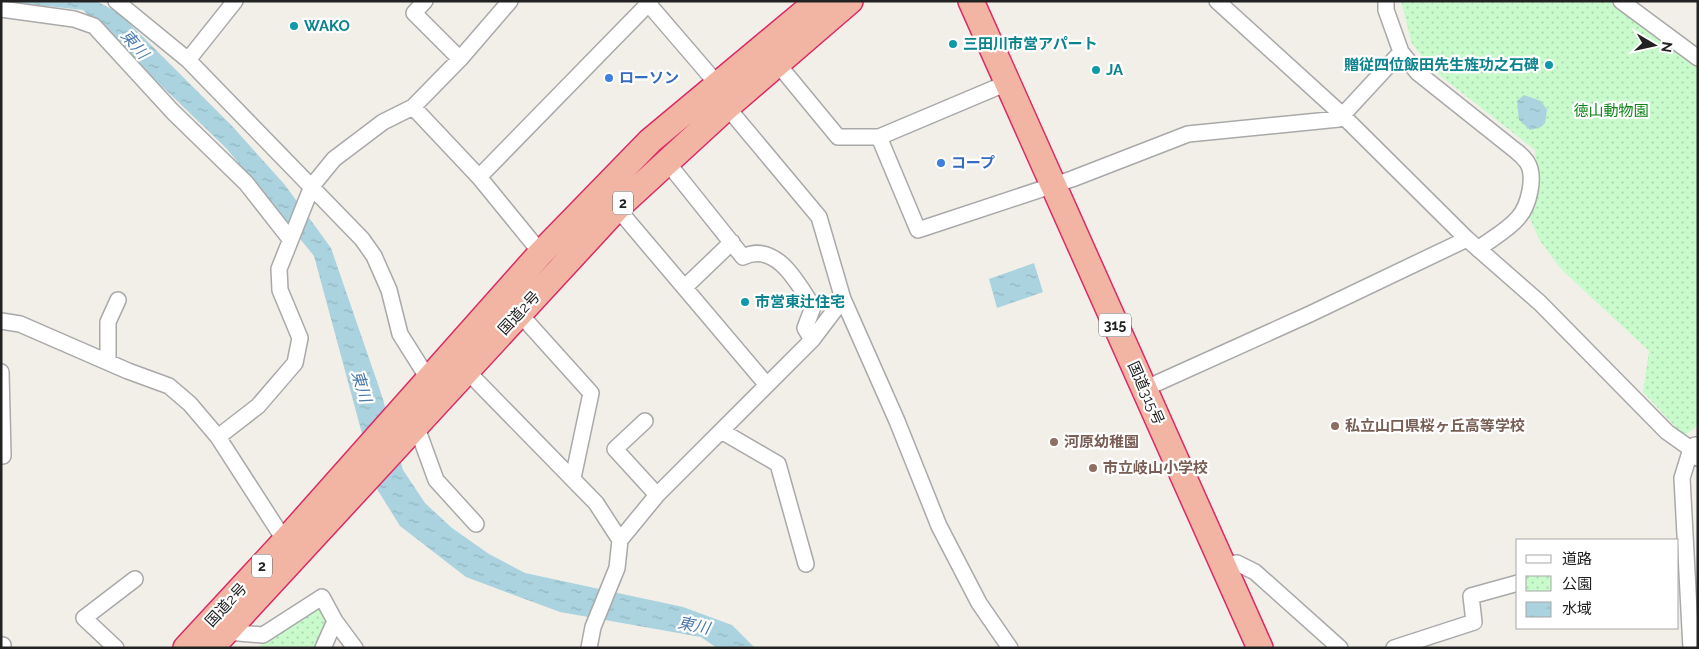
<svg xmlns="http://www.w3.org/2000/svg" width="1699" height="649" font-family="Raleway,'Noto Sans JP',sans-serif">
<defs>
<pattern id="park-dots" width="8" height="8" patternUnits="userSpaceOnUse" patternTransform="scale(1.25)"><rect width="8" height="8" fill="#c8facc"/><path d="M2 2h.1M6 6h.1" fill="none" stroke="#acd6af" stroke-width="1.8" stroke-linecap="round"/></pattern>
<pattern id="water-ripples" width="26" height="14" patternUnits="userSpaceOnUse" patternTransform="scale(1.25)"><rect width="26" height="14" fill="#aad3df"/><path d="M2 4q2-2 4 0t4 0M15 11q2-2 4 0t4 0" fill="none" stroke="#92b5bf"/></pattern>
</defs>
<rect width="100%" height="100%" fill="#f2efe9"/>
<path fill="url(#park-dots)" d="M1401,1h208l89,67v357l-14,11 -41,-44 6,-41 -87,-81 -22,-29 -12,-27 9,-37 -2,-27 -97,-76 -26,-30z
M320,602l11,18 -11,28h-63z"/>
<path fill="url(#water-ripples)" d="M1,1h95l23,12 114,114 52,58 46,63 51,148 21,74 22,33 27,25 37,26 36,19 158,34 49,18 23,23h-38l-16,-11 -141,-25 -94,-35 -66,-51 -23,-37 -63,-233 -87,-107 -144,-139z
M1524,95l17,6 6,9 -2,13 -4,4 -11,3 -11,-10 -2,-19z
M1034,263l9,29 -46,16 -8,-29z"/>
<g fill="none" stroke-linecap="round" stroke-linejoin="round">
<defs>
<path id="minor" d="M116,1l72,59 174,179 12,17 15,34 11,44 29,46 -1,5
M425,1l-11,12 46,46
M646,1l73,85 8,21 92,110 24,82 54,122 42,105 40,77 31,45
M1217,1l121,110 129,128 73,64 127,129 24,17 7,9
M1386,1v9l15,42 17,21 98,78c4,3 8,7 11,11 9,14 2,44 -9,56 -10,12 -27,21 -40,31
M1621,1l77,57
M1,9l73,10 20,7 79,86 73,71 44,56
M188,60l47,-59
M777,63l61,74h41l128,-54
M413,107l66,70 62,76
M879,137l39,93 154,-51 116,-45 151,-15 62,-67
M667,162l76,95c33,-16 55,26 70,50l-8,21 7,12
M479,177l172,-176
M617,208l149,176
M685,287l47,-45
M519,313l72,80 -18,85
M1,321l19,3 108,47 41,15 21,18 28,33 67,104
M108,361v-39l10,-22
M466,370l130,133 24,37
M1,372l2,84
M1144,389l166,-75 157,-75
M417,419l-1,6 20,55 40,44
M645,421l-30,28 42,46
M723,432l55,32 28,100
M218,437l40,-31 37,-43 5,-25 -20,-48 -1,-21 33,-83 22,-27 49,-37 30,-15 47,-48 50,-58
M1223,565l14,-2 18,9 85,76
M226,632l37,3 59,-38 13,24 20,27
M1,646l2,-1
M116,648l-32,-30 51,-39
M323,648l12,-27
M589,648l4,-21 24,-59 3,-28 37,-45 155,-155 31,-41
M1394,648l80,-26 -3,-26 47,-13
M1691,648l-9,-170 9,-29 4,-4"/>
<path id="trunk" d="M971,1l289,647
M186,648l99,-107 256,-288 109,-112 168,-140
M211,648l406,-440 110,-101 123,-106"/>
</defs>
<use href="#minor" stroke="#a9a9a9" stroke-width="18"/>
<use href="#trunk" stroke="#dc2a67" stroke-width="28"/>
<use href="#minor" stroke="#fff" stroke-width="15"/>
<use href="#trunk" stroke="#f2b4a3" stroke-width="25"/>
</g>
<g fill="#0f9aa8" stroke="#fff" stroke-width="2">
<circle cx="294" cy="26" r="5"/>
<circle cx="953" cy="44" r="5"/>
<circle cx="1549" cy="65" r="5"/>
<circle cx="1096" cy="70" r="5"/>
<circle cx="745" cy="302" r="5"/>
</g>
<g fill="#3f7fe0" stroke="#fff" stroke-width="2">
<circle cx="609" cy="78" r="5"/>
<circle cx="941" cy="163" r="5"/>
</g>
<g fill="#8d6e63" stroke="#fff" stroke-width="2">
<circle cx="1335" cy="426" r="5"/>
<circle cx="1054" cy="442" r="5"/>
<circle cx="1093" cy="468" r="5"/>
</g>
<g text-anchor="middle" stroke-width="4.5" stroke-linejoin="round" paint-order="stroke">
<g fill="#fff" stroke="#646464" stroke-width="1">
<rect x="613" y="191.5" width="20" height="23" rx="4"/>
<rect x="1099" y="313.5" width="32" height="23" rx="4"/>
<rect x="252" y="554.5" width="20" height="23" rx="4"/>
</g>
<g font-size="14" font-weight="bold" fill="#222">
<text x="623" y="208">2</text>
<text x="1115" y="330">315</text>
<text x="262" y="571">2</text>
</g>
<g font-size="15" font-weight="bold" fill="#0d838f" stroke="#fff" text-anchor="start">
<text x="304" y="31">WAKO</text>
<text x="963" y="49">三田川市営アパート</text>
<text x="1539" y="70" text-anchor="end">贈従四位飯田先生旌功之石碑</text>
<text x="1106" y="75">JA</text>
<text x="755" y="307">市営東辻住宅</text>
</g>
<g font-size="15" font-weight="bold" fill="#366cbe" stroke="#fff" text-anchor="start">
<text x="619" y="83">ローソン</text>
<text x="951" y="168">コープ</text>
</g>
<g font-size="15" fill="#0c8416" stroke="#fff">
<text x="1611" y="116">徳山動物園</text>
</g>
<g font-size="15" fill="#222" stroke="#fff">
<text transform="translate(519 313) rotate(-47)" y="5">国道2号</text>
<text transform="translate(1146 393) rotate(66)" y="5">国道315号</text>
<text transform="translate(226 605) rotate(-47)" y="5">国道2号</text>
</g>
<g font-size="15" font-weight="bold" fill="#785e54" stroke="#fff" text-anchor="start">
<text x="1345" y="431">私立山口県桜ヶ丘高等学校</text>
<text x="1064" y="447">河原幼稚園</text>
<text x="1103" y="473">市立岐山小学校</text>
</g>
<g font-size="16" font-style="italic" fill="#4a7aab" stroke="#fff">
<text transform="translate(135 44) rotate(49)" y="6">東川</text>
<text transform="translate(362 386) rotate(73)" y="6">東川</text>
<text transform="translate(694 625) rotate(12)" y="6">東川</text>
</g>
</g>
<rect width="1699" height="649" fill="none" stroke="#222222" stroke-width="5"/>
<rect x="1516" y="539" width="162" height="90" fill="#ffffff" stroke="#a7a7a7"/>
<rect x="1526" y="555" width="25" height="8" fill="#ffffff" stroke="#a7a7a7"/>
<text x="1562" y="564" font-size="15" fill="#222222">道路</text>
<rect x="1526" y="576" width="25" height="15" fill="url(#park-dots)" stroke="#a7a7a7"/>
<text x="1562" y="589" font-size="15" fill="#222222">公園</text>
<rect x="1526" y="602" width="25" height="15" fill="url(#water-ripples)" stroke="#a7a7a7"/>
<text x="1562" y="614" font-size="15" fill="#222222">水域</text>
<g transform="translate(1654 45) rotate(99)" stroke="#ffffff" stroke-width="4" paint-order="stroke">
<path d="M0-4L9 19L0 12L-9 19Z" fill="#222222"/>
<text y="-8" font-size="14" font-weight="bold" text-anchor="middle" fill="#222222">N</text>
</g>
</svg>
